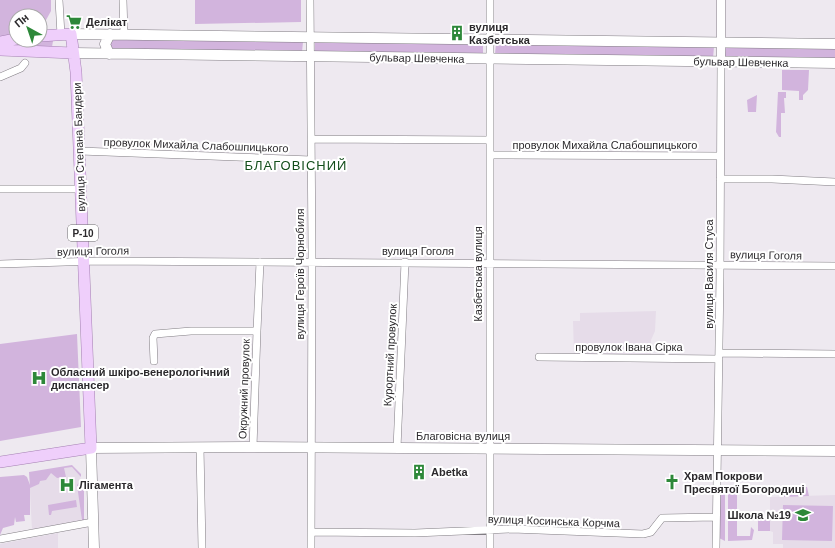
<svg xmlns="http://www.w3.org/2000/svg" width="835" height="548" font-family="Arial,sans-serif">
<rect width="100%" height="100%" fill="#eee9f0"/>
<path fill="#e6dce9" d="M656,311l-1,20 -4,9v14h-77l-1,-33h7v-8z
M72,466l8,8 4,46 -52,10 -3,-57z
M835,495v53h-52v-4h-10v-12l-3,-1v-34z
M58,533v15h-58v-4z"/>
<path fill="#d2b4dd" d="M0,0h51v11l-11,20v-15h-24v20l-16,2z
M195,0h106v22l-106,2z
M111,38l192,4 -1,10 -189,-1 -4,-4z
M30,40l23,1 -1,6 -52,-2z
M315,42l168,2v9l-168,-1z
M496,44l218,3 -1,11 -218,-4z
M726,46l109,1v13l-110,-3z
M782,70h27l-1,20 -5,5v5h-4v-9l-17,-1z
M778,92h8v6h-2l1,15h-4v24h-2l-3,-5z
M757,95l-1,17h-8l-1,-12z
M77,334l4,93 -81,14v-97z
M72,465l9,9v3l-9,-10 -8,1 2,9 -9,1 -6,-5 -5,7 -6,1 -1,3 -9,4v27h-6l1,6 -9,1 -1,-5 -1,8 -11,3 -3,7v-58l24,-2 3,2 3,8 -1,-13z
M80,481l4,3v36h-2l-5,-35z
M786,487h21l2,9 -25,1v-8z
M720,488l5,1v52l-6,-3z
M728,490h9v46h13l1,-9 3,3 -2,10 -24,1z
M76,500l1,7 -25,4 -1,4h-2l-1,-10z
M783,505l50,1 -1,35 -50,-1z
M758,519h12v12h-12z"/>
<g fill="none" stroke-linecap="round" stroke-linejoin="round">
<defs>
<path id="minor" d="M59,0l2,35
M123,0l1,34
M310,0l2,252 -1,296
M0,77l21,-9 4,-5
M311,139l179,1
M80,151l231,9
M490,155l230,1
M720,179h52l63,3
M0,189h81
M0,264l98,-3 737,5
M257,331l3,-69
M719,353l116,1
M539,357l180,2
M154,361l-1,-23 2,-4 36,-3h66l-4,116
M200,447l2,101
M397,448l8,-186
M311,532l104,1 97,-4 131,5 8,-2 11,-14 54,-1
M0,539l93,-17
M490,548v-548
M716,548l4,-272 1,-215"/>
<path id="tertiary" d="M721,61v-61"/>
<path id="secondary" d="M71,34l764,10
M73,53l762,10
M109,54l-4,-10 5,-10
M94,548l-3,-100 155,-1 589,4"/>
<path id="primary" d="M0,42l16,-3
M0,50l73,3
M0,462l91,-14 -15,-376 -5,-38 -31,2"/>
</defs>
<use href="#minor" stroke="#817d83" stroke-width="8"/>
<use href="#tertiary" stroke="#817d83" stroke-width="9"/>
<use href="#secondary" stroke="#817d83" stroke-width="11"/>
<use href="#primary" stroke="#a480b2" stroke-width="12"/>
<use href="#minor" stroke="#fff" stroke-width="7"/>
<use href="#tertiary" stroke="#fff" stroke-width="8"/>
<use href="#secondary" stroke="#fff" stroke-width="10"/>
<use href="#primary" stroke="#efcffb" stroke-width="11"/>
</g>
<defs>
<symbol id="supermarket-bare" viewBox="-9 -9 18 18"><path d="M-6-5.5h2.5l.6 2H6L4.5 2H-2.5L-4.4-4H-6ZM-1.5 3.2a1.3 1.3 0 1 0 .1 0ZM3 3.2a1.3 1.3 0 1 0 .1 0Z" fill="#2d8839" stroke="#fff" stroke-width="2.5" paint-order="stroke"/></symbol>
<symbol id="building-bare" viewBox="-9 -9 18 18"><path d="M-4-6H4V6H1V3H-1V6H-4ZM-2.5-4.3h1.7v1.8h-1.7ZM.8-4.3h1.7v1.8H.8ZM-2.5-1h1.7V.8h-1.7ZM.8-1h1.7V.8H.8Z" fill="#2d8839" stroke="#fff" stroke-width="2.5" paint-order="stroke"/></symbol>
<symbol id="hospital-bare" viewBox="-9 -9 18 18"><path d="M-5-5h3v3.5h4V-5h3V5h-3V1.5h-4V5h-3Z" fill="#2d8839" stroke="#fff" stroke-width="2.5" paint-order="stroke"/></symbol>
<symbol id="church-bare" viewBox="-9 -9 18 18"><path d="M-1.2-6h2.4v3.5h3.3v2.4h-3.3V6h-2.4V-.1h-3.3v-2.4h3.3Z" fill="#2d8839" stroke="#fff" stroke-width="2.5" paint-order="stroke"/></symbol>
<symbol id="school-bare" viewBox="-9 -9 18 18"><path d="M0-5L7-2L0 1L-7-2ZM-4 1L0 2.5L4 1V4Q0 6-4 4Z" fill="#2d8839" stroke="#fff" stroke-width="2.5" paint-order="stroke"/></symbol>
</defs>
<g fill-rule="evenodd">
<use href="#supermarket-bare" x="63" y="11" width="22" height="22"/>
<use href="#building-bare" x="446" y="22" width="22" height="22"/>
<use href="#hospital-bare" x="28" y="367" width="22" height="22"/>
<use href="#building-bare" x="408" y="461" width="22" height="22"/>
<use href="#church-bare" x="661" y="471" width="22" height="22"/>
<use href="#hospital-bare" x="56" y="474" width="22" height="22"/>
<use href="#school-bare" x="792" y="504" width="22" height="22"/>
</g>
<g text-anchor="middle" stroke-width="4" stroke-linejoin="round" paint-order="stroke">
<rect fill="#fff" stroke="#6b6a6c" stroke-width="1" x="68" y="225" width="30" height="16" rx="3"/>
<g font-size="10" font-weight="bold" fill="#2c2a2d">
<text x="83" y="237">Р-10</text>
</g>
<g font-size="11" font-weight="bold" fill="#2c2a2d" stroke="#fff" text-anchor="start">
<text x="86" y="26">Делікат</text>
<text x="469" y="31">вулиця<tspan x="469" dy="13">Казбетська</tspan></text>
<text x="51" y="376">Обласний шкіро-венерологічний<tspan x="51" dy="13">диспансер</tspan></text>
<text x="431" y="476">Abetka</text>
<text x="684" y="480">Храм Покрови<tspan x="684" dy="13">Пресвятої Богородиці</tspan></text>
<text x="79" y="489">Лігамента</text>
<text x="791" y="519" text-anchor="end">Школа №19</text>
</g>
<g font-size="11" fill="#2c2a2d" stroke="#fff">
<text transform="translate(417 58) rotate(1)" y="4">бульвар Шевченка</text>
<text transform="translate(741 62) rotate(1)" y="4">бульвар Шевченка</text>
<text transform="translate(196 145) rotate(2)" y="4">провулок Михайла Слабошпицького</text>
<text x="605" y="149">провулок Михайла Слабошпицького</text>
<text transform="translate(79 147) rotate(-92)" y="4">вулиця Степана Бандери</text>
<text transform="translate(93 251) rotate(-1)" y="4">вулиця Гоголя</text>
<text x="418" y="255">вулиця Гоголя</text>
<text transform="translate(766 255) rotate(1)" y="4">вулиця Гоголя</text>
<text transform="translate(300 274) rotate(-90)" y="4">вулиця Героїв Чорнобиля</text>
<text transform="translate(478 274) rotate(-90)" y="4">Казбетська вулиця</text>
<text transform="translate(709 274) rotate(-90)" y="4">вулиця Василя Стуса</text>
<text x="629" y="351">провулок Івана Сірка</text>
<text transform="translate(390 355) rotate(-87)" y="4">Курортний провулок</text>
<text transform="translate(244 389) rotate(-88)" y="4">Окружний провулок</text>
<text x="463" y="440">Благовісна вулиця</text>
<text transform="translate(554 521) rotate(2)" y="4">вулиця Косинська Корчма</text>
</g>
<g font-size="13" letter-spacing="1" fill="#124d1a" stroke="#fff">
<text x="296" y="170">БЛАГОВІСНИЙ</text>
</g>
</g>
<g transform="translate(28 28) rotate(320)"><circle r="19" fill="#ffffff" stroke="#abaaab"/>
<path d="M0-3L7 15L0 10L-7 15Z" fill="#2d8839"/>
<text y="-6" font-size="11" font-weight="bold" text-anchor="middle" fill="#2c2a2d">Пн</text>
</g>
</svg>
